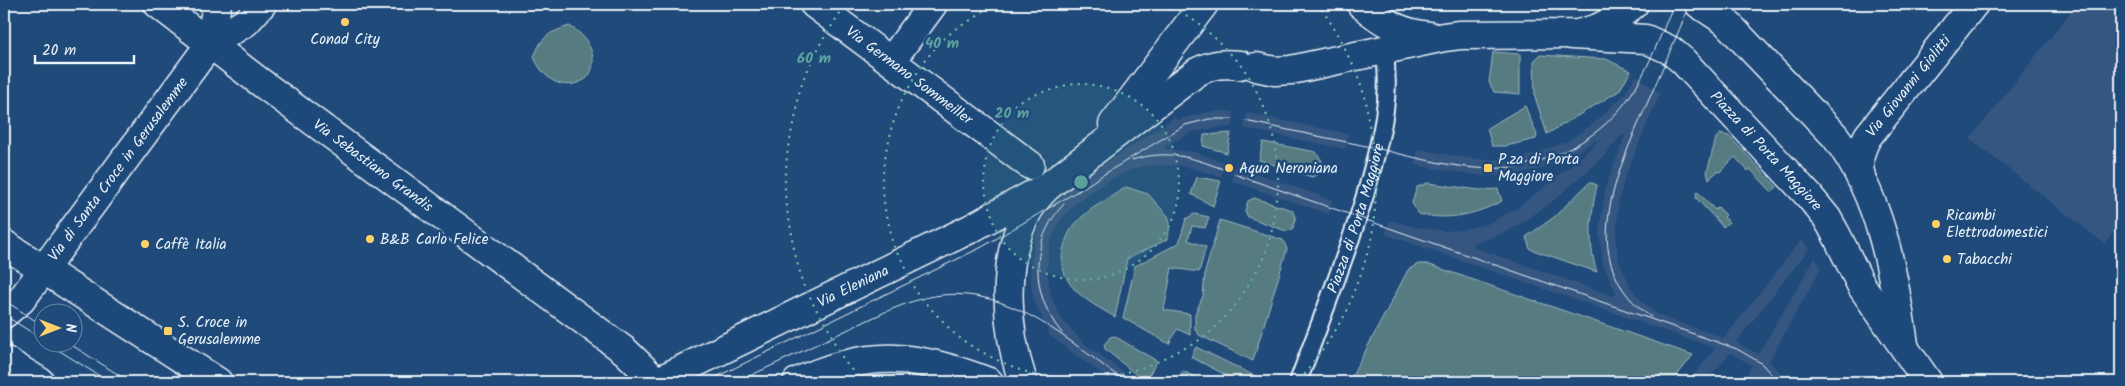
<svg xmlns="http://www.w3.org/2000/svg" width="2125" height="386" font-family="Kalam,sans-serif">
<rect width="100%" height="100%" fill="#1f4a7a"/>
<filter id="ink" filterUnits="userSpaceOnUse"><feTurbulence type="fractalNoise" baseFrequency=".02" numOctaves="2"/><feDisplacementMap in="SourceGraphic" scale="10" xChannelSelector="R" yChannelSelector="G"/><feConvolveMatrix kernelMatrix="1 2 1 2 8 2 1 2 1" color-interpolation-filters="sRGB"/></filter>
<g filter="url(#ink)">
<path fill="#365781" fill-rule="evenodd" d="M2077,4h44v219l-16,21 -135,-105z
M1636,75l24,19 -35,82 -7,29 -2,38 3,18 12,27 10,12 13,12 14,7 56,19 78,-99 7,10 -73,93 22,12 57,-96 6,10 -52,93 20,21h-19l-8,-8 -5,8h-14l9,-17 -22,-12 -25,29h-16l26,-34 -330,-114 5,-14 25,7 29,4 16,-1 27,-6 30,-16 60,-47 20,-19 -1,-2 -25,16 -30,13 -35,7 -32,-1 -59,-10 3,-16 48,9 22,2 37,-3 43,-16 29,-20 27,-26zM1622,135l3,1 -19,50 -7,45 4,33 13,29 -3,3 -140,-49 2,-4 27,-9 18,-10 33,-23 51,-45z
M1222,111l12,1 -2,15h-12l-28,5 -27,14 1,3 28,3 31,11 -4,14 -34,-10 -14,-2 -27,1 -13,3 -29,14 -29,21 -15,17 -6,13 -5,13 -2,23 4,25 5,13 6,12 24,25 51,37h-24l-63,-46 -17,-38 -3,-26 5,-36 13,-27 14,-17 113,-75 2,3 31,-8z
M1247,113l101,21 -3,15 -101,-21z
M1235,166l97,34 -3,14 -97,-33z"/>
<path fill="#567c82" stroke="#9fb6bd" d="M569,26c18,8 32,33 19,51 -3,3 -9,6 -14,7 -19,4 -33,-10 -40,-27 8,-21 14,-24 35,-31z
M1493,52l27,2v40l-26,-2 -5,-10z
M1540,55l66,4 25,12 -12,20 -72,43 -12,-37 -1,-36z
M1525,106l12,29 -1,4 -30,7h-14l-5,-18z
M1231,133l-4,20 -24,-7 1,-11z
M1720,134l9,2 48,51 -5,5 -22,-23 -2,2 -13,-14 -15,15 -2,-1 -9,8 -2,-7 9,-34z
M1263,142l53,10 6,9 -3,13 -7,3 -53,-17z
M1197,177l24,4 -8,25 -22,-12z
M1590,182l7,3c-6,30 -10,57 0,87l-67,-23 -4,-12 27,-19z
M1428,183l51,7 19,-1 4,12c-27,14 -54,20 -84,13l-6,-11 5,-16z
M1126,187l22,7 20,22 2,7 -2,16 -41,20 -12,58c-26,-15 -59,-31 -52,-67 2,-9 6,-20 13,-27 13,-15 34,-25 50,-36z
M1697,191l18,19 3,-3 8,8 -2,2 5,5 -6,5 -27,-29z
M1254,198l38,12 4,8 -3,11 -7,2 -38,-14 -3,-6 3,-10z
M1194,214l15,3 -4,11 -13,-2 -4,14 18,7 -7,25 -27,-4 -8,42 26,4v21l-13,-6 -8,15 -46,-26 12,-52 44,-23 7,-24z
M1220,220l63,20 4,9 -34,112 -54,-26 -4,-6v-15l8,-18 2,-24z
M1418,264h9l266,91 -21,27h-323l59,-112z
M1114,336l43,25 -12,21 -40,-33 -1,-4 6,-8z
M1196,347l71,35h-28l-48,-25z
M1183,371l21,11h-28z"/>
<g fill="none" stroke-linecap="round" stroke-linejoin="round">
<defs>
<g id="lane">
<path id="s1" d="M1298,382c23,-63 49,-126 68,-190 13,-47 27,-93 18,-142"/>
</g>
<g id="street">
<path id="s2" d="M158,4l98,75 369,272 32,31"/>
<path id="s3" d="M814,4l216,161"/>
<path d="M891,61l42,-57"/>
</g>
<g id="secondary">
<path d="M1361,4c21,18 41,30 69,32"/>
<path d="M1699,4l26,17 110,115c46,61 58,134 69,208"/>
<path id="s4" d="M1571,35l75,4 24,11 13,11 126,135 18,22 9,16 26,53 66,95"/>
<path d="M210,44l7,-40"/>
<path d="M1256,67l19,4 16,-1 153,-33 16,-2 118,-1 20,-6 17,-9 19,-15"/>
<path d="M1113,124l91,-120"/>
<path id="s5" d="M1861,176c-5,-15 0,-28 7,-40l106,-132"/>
<path d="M4,244l214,138"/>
<path id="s6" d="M4,314l17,-14 189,-256 36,-22 16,-18"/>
<path d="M4,360l36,22"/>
<path id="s7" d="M656,382l314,-153 69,-38"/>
<path d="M797,382c73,-34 117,-28 192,0"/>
<path d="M1023,382c-20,-59 -25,-149 24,-195l150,-115c15,-8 27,-9 43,-7"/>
</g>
</defs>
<use href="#lane" stroke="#e8f1f8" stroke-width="20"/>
<use href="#street" stroke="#e8f1f8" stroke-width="31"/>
<use href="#secondary" stroke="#e8f1f8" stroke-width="31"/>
<use href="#lane" stroke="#1f4a7a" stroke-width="16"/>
<use href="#street" stroke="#1f4a7a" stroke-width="28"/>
<use href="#secondary" stroke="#1f4a7a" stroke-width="28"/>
<path stroke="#e8f1f8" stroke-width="1" d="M1245,121c42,9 84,17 126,26 34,8 70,18 104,21 58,5 119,-22 153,-69 20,-28 32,-63 46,-95
M1132,160c36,-11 58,-3 91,9
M1234,174l503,175 24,14 17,19
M1077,192l24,-16 84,-51 24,-6h24
M4,300l38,25
M4,315l38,24
M1651,317c-78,-54 -34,-144 -5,-211 15,-34 30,-68 44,-102
M1062,333c-32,-38 -33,-92 2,-129
M49,344l60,38
M70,344l60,38
M706,382l276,-135 101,-59
M737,382l148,-70c15,-6 29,-12 44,-15 77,-16 139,44 197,85"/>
<path stroke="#e8f1f8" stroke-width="4" stroke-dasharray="8 4" stroke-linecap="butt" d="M2118,382l3,-5"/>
</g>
</g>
<circle cx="1081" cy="182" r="98" fill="#5ba19e" fill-opacity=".12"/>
<g fill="none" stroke="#5ba19e" stroke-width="2.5" stroke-dasharray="2.5 5">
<circle cx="1081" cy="182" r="98"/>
<path d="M1166 4A197 197 0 1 1 996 4"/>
<path d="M864 381A295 295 0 0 1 845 4M1317 4A295 295 0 0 1 1298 381"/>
</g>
<g fill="#ffd166" stroke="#1f4a7a" stroke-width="2">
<circle cx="345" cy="22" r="5"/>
<circle cx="1229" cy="168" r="5"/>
<rect x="1483" y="163" width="10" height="10" rx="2.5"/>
<circle cx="1936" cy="224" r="5"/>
<circle cx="370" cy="239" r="5"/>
<circle cx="145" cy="244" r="5"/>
<circle cx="1947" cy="259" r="5"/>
<rect x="163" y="326" width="10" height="10" rx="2.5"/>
</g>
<g text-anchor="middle" stroke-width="5" stroke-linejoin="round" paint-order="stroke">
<g font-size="15" fill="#e8f1f8" stroke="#1f4a7a" text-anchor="start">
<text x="345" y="44" text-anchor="middle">Conad City</text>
<text x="1498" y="164">P.za di Porta<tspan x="1498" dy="17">Maggiore</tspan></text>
<text x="1239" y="173">Aqua Neroniana</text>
<text x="1946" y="220">Ricambi<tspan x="1946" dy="17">Elettrodomestici</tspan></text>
<text x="380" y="244">B&amp;B Carlo Felice</text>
<text x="155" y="249">Caffè Italia</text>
<text x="1957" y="264">Tabacchi</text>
<text x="178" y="327">S. Croce in<tspan x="178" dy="17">Gerusalemme</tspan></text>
</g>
<g font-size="15" fill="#e8f1f8" stroke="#1f4a7a">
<text dy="5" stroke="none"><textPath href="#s3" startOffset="119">Via Germano Sommeiller</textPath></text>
<text dy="5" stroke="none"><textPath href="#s5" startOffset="106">Via Giovanni Giolitti</textPath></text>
<text dy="5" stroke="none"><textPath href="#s4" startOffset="241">Piazza di Porta Maggiore</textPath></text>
<text dy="5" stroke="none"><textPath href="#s2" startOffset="269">Via Sebastiano Grandis</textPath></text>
<text dy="5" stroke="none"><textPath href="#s6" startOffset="185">Via di Santa Croce in Gerusalemme</textPath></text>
<text dy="5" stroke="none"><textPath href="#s1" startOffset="174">Piazza di Porta Maggiore</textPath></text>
<text dy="5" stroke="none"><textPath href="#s7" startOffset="219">Via Eleniana</textPath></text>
</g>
</g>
<circle cx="1081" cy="182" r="8" fill="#5ba19e" stroke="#1f4a7a" stroke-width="2.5"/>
<g font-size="15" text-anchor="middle" font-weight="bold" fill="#5ba19e" stroke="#1f4a7a" stroke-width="5" stroke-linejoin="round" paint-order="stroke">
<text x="942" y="48">40 m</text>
<text x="814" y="63">60 m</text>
<text x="1012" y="118">20 m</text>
</g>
<rect width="2125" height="386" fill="none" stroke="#1f4a7a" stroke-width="20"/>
<rect x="10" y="10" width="2105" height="366" fill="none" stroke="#e8f1f8" stroke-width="2" filter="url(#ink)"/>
<g transform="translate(58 328) rotate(90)"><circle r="24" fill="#1f4a7a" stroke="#6f8dac"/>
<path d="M0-4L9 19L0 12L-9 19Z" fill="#ffd166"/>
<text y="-8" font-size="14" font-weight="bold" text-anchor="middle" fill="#e8f1f8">N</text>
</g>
<path d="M35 55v8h99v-8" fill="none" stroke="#e8f1f8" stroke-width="2.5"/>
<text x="42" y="55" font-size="15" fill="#e8f1f8" stroke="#1f4a7a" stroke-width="4" paint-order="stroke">20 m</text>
</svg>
